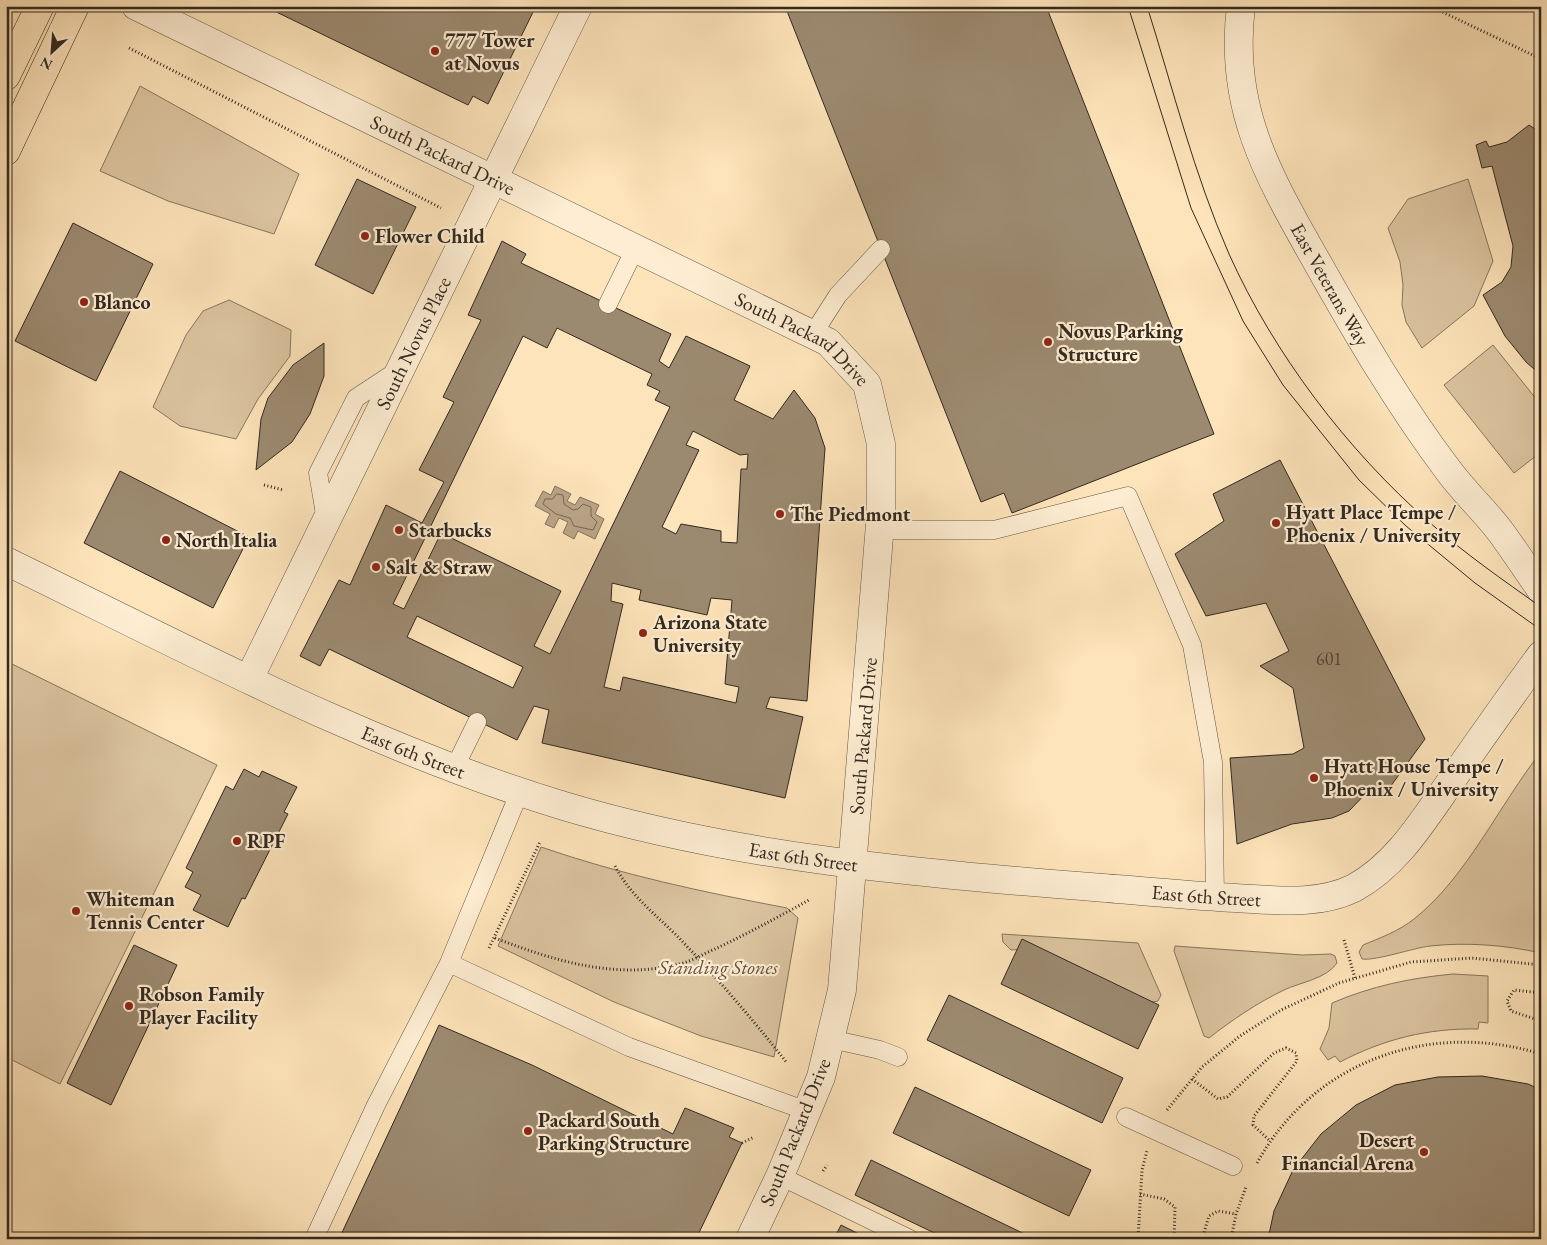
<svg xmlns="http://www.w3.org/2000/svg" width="1547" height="1245" font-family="'EB Garamond',serif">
<rect width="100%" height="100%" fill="#fee4ba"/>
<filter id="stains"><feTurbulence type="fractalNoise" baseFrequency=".004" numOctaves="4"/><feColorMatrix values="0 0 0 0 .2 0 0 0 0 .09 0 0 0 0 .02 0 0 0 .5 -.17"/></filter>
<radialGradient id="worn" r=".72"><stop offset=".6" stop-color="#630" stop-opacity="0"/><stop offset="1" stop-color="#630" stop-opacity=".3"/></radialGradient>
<path fill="#dbc4a0" stroke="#867660" d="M140,86l159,88 -25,60 -106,-33 -68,-30z
M1468,179l25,82 -19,45 -52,42 -16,-26 -4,-17 1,-20 -3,-23 -12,-34 20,-29z
M229,300l62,30 -1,26 -32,43 -22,40 -56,-13 -27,-19 33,-72 17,-24z
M1493,345l48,60v47l-27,21 -70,-88z
M6,661l211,104 -157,319 -54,-27z
M1541,752v201c-36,-8 -74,-11 -111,-7 -17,2 -54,15 -68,13l-3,-7 4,-7c17,-7 36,-14 51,-26 53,-42 85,-114 127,-167z
M541,847c81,28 162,45 246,61l11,10 -24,139 -73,-21 -87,-34 -116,-56z
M1002,934l136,9 23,52 -3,6 -17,3 -114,-55 -16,1 -8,-8z
M1175,946l127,9 29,-1 4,2 2,7c-11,16 -36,19 -53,27 -27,13 -52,30 -75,48l-5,-2 -30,-85z
M1453,974l35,2v47l-9,-1 -1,7c-50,-1 -94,10 -138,33l-5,-6 -7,4 -8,-11 9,-21 3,-25c40,-17 78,-25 121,-29z"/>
<path fill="#b9a486" stroke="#83735d" d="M555,486l16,8 -4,7 8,4 5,-8 19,8 -4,9 9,5 -9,20 -17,-8 -4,8 -11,-6 5,-11 -9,-4 -5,10 -9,-4 5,-10 -15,-8 8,-15 8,4z"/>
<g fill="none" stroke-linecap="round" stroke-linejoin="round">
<path stroke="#766653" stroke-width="1" d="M557,494l6,1 1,9 9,6 5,-1 5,-5 8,3v9l6,6 -4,8 -19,-4 -4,-8 -14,-4 -13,-10 2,-5h7z"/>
</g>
<path fill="#9c8a70" stroke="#322920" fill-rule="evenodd" d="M264,6h272l-48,98 -15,-8 -5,9z
M785,6h261l168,428 -202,79 -8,-20 -23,9z
M1529,125l12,8v242l-15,-13 -21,-26 -22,-41 19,-13 9,-15 2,-21 -21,-80 -10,2 -6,-23 10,-4 3,6 18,-5z
M357,179l59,28 -43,87 -58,-29z
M73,223l80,41 -57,117 -81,-40z
M502,241l24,13 -5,9 150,71 -12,27 10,7 17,-32 64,30 -16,34 39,19 21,-29 21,28 10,30 -18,253 -37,-4 -4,11 37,9 -18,81 -243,-55 7,-33 -15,-4 -17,34 -188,-91 -9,17 -20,-10 39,-76 11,5 36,-80 36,18 22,-41 -25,-12 35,-68 -11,-5 38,-77 -13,-5zM557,328l95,46 -5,11 13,6 -5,9 15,7 -120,247 -16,-8 27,-55 -120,-58 -37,76 -11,-5 130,-268 24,12zM693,431l47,24 8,-1 -1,15h-6l-4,74 -16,-1v-11l-40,-7 -5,10 -14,-7 37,-77 -13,-5zM612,583l29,7 -2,10 68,15 4,-17 21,2 -7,84 14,3 -3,16 -113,-26 -3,14 -16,-4 19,-83 -12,-3zM417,616l106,51 -10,21 -106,-51z
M324,343v33l-14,38 -18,28 -36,28 5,-51 7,-21 25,-33z
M1280,460l145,279 -40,55 -11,-9 -25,26 -17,7 -40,6 -55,20 -7,-86 63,-4 11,-6 -11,-60 -33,-22 29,-15 -23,-48 -60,13 -31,-62 49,-33 -11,-27z
M120,471l129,66 -36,71 -129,-65z
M244,769l15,8 3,-6 35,16 -13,25 4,2 -43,85 -3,-1 -14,29 -35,-17 8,-15 -16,-8 8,-15 -7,-4 40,-82 7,4z
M1022,939l137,66 -21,44 -137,-65z
M134,945l43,20 -66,140 -44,-22z
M949,995l174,83 -21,45 -175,-83z
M439,1025l93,40 141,69 12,-26 49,20 -5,9 13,6 -46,96h-357z
M1482,1076l46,8 13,6v149h-273l6,-28 19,-41 28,-36 35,-29 39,-20 43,-8z
M915,1087l176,83 -22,46 -176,-83z
M871,1160l164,79h-88l-92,-44z
M841,1225l28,14h-35z"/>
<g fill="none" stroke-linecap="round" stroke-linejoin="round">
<defs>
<path id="service" d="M608,304l27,-55
M813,334l25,-39 43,-46
M326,520l-8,-47 38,-75 41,-27
M880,530h114l134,-34 64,149 21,117 2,135
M454,769l23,-47
M449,963l180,84 178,64
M831,1039l49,11 18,7
M1126,1117l107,49
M780,1176l130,63
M314,1239l62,-134 73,-142 71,-172"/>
<g id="minor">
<path id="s1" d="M136,6l692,336 39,42 14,60v68l-39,478 -21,87 -41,99 -30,63"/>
<path id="s2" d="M6,561c183,89 363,186 558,245 180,54 366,68 552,83 40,3 80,7 120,9 39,2 82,8 118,-10 45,-24 73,-74 102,-114 28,-40 56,-80 85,-119"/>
<path id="s3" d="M249,679l329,-673"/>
</g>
<g id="tertiary">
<path id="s4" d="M1241,6c-13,103 28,171 76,256 40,71 82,143 131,208 16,22 36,40 52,61 14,19 27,39 41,59"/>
</g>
<path id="primary" d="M6,76l34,-70
M6,151l69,-145"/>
</defs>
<use href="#service" stroke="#655846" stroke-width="19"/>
<use href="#minor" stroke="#655846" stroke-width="29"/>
<use href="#tertiary" stroke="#655846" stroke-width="29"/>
<use href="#primary" stroke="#322920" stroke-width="29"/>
<path stroke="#322920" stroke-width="3" stroke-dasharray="1 2.5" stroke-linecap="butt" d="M1430,6l111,53
M129,48l312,160
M264,485l19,5
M1540,734l1,1
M615,866c16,31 43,50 66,74 37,39 73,81 106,123
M495,938c60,23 120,42 185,26 12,-3 23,-10 35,-15 32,-15 63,-32 94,-49
M1344,940l11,38
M489,948l51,-106
M1541,993l-27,-3 -7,11 4,10 30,10
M1192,1079l26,20 9,-2 47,-44 12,-5 10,5 1,8 -43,55 -1,9 17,16
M1167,1110l35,-43 38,-31 41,-26 58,-27 72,-21 61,-4 69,7
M742,1143l12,-6
M1257,1163c57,-103 174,-143 284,-109
M823,1171l4,-6
M1140,1194l24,5 11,8 -1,32
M1138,1239l4,-69 5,-19
M1202,1239l7,-23 9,-5 18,3
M1231,1239l5,-25 10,-27"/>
<use href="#service" stroke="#feedd2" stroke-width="18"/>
<use href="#minor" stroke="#feedd2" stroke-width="28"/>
<use href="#tertiary" stroke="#feedd2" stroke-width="28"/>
<use href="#primary" stroke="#fee4ba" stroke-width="28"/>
<path stroke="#322920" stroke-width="1" d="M1128,6l63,202 52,113 40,64 76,95 47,46 69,57 66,47
M1147,6c26,83 47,168 82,248 45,100 118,196 200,268 35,31 74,58 112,85"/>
</g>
<g fill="#8f2418" stroke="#feedd2" stroke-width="2">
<circle cx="435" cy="51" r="5"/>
<circle cx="365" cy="236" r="5"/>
<circle cx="84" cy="302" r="5"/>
<circle cx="1048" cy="342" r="5"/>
<circle cx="780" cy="514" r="5"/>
<circle cx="1276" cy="523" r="5"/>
<circle cx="399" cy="530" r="5"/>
<circle cx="166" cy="540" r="5"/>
<circle cx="376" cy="567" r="5"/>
<circle cx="643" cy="633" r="5"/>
<circle cx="1314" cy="778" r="5"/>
<circle cx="237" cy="841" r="5"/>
<circle cx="76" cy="911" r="5"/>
<circle cx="129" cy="1006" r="5"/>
<circle cx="528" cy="1131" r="5"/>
<circle cx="1424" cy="1152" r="5"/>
</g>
<g text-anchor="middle" stroke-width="4.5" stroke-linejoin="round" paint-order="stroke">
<g font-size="18" fill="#4c4134">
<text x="1329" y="665">601</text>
</g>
<g font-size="20" font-weight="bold" fill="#322920" stroke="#feedd2" text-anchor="start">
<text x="445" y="47">777 Tower<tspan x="445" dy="23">at Novus</tspan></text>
<text x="375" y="243">Flower Child</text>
<text x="94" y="309">Blanco</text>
<text x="1058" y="338">Novus Parking<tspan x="1058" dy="23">Structure</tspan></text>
<text x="1286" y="519">Hyatt Place Tempe /<tspan x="1286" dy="23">Phoenix / University</tspan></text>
<text x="790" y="521">The Piedmont</text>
<text x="409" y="537">Starbucks</text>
<text x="176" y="547">North Italia</text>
<text x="386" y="574">Salt &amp; Straw</text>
<text x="653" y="629">Arizona State<tspan x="653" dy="23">University</tspan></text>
<text x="1324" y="773">Hyatt House Tempe /<tspan x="1324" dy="23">Phoenix / University</tspan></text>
<text x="247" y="848">RPF</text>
<text x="86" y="906">Whiteman<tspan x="86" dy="23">Tennis Center</tspan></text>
<text x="139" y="1001">Robson Family<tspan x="139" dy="23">Player Facility</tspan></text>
<text x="538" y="1127">Packard South<tspan x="538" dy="23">Parking Structure</tspan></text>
<text x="1414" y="1147" text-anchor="end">Desert<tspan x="1414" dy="23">Financial Arena</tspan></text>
</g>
<g font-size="20" fill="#322920" stroke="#feedd2">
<text dy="7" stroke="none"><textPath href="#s1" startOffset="341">South Packard Drive</textPath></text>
<text dy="7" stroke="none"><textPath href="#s4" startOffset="299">East Veterans Way</textPath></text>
<text dy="7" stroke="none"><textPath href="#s3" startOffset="374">South Novus Place</textPath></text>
<text dy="7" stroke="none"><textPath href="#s1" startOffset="746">South Packard Drive</textPath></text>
<text transform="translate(863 736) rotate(-85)" y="7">South Packard Drive</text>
<text dy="7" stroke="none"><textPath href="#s2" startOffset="450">East 6th Street</textPath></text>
<text dy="7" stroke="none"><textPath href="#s2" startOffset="855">East 6th Street</textPath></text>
<text dy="7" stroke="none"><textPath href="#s2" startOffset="1260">East 6th Street</textPath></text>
<text transform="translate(795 1132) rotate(-68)" y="7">South Packard Drive</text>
</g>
<g font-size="20" font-style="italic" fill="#5c5040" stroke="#feedd2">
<text x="718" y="974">Standing Stones</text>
</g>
</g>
<rect width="1547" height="1245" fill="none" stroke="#fee4ba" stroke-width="25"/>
<rect x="8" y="8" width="1532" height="1230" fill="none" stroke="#322920" stroke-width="2.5"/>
<rect x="12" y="12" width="1522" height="1220" fill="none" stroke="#322920"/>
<g transform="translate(52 52) rotate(206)" stroke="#feedd2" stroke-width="4" paint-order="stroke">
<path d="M0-4L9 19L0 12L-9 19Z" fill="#322920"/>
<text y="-8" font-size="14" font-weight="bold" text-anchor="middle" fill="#322920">N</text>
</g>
<rect width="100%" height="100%" filter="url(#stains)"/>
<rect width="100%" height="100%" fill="url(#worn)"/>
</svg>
